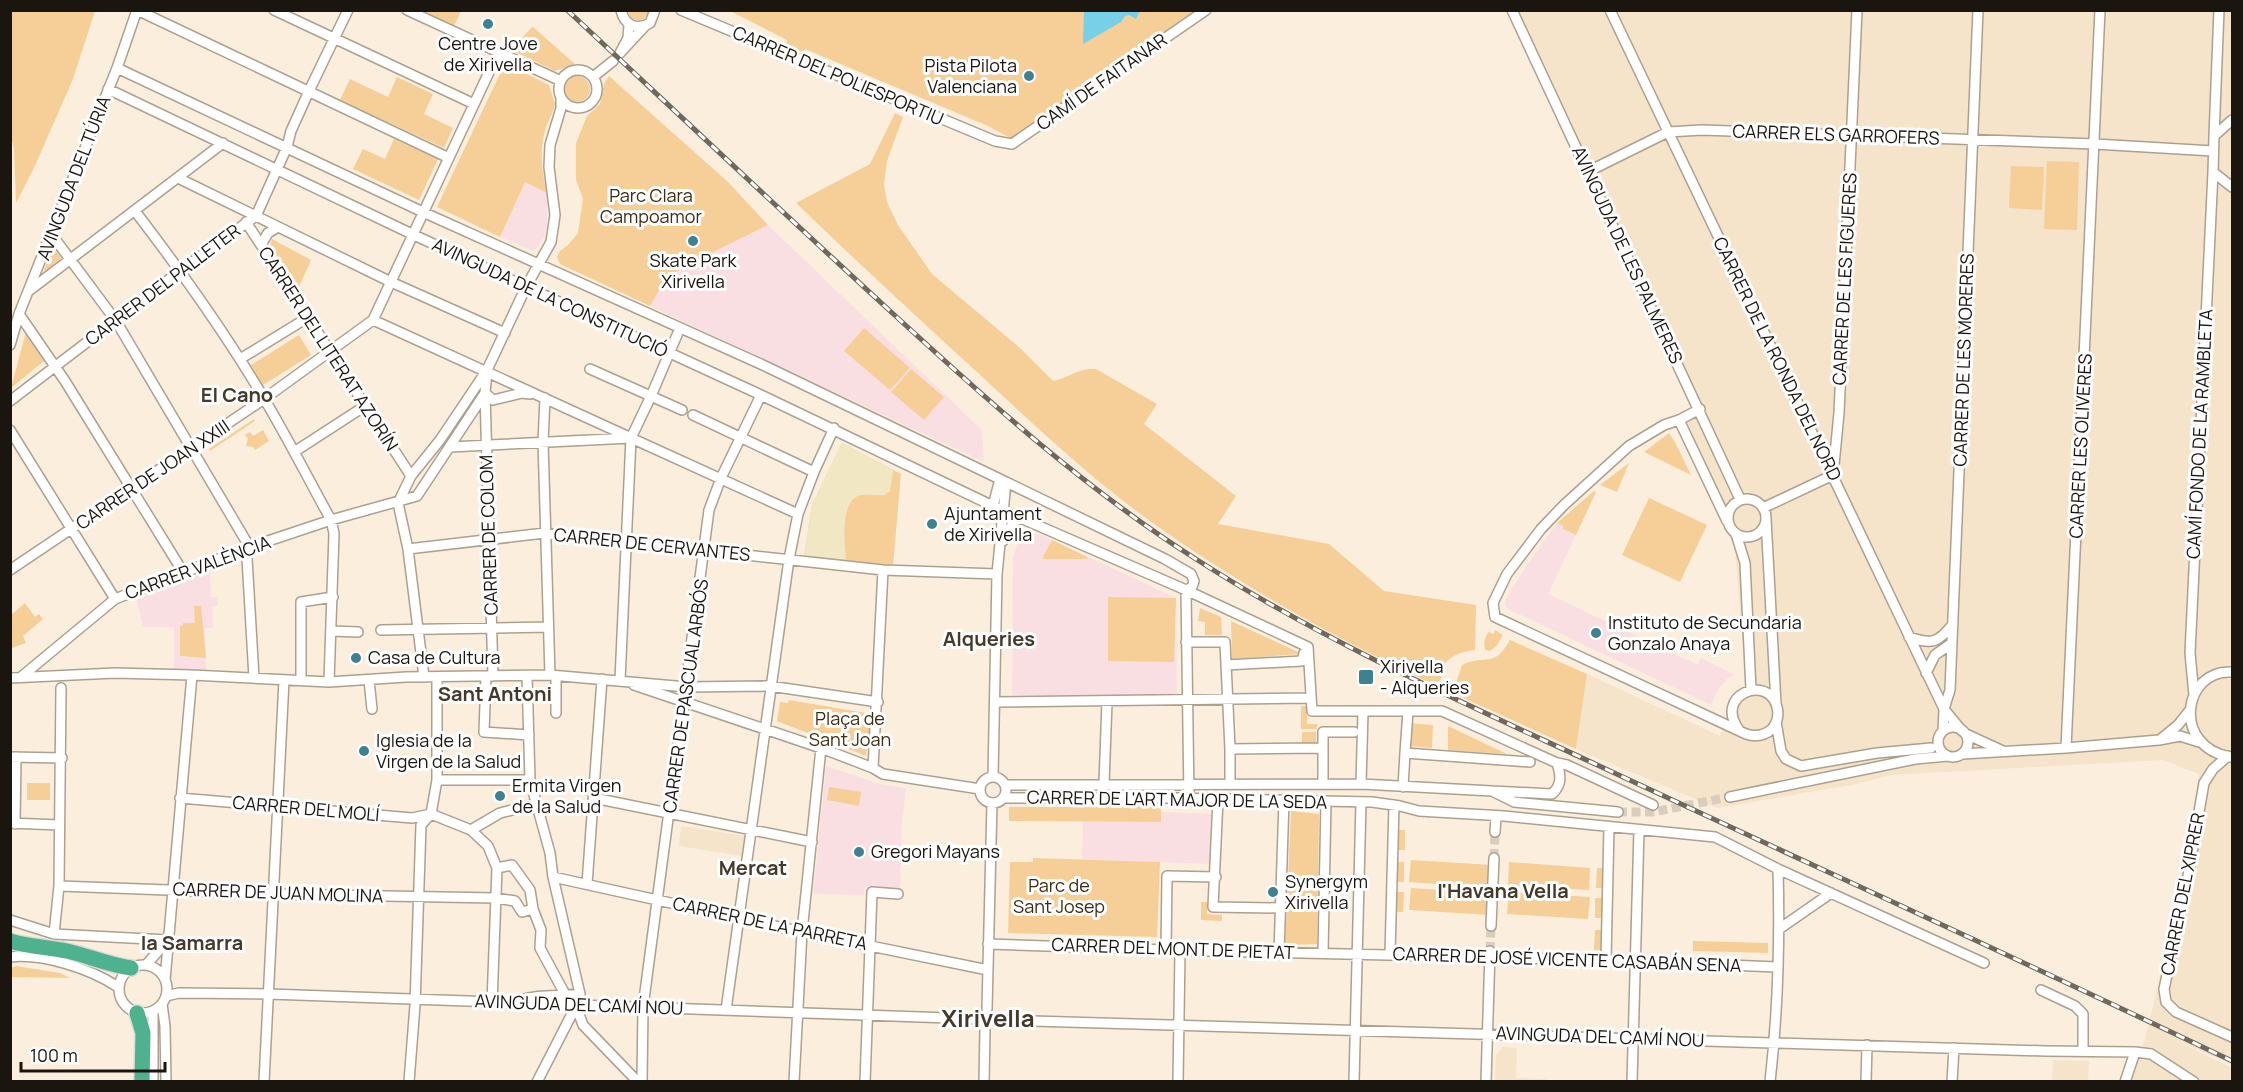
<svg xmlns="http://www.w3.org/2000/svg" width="2243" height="1092" font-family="Manrope,sans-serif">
<rect width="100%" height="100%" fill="#fceedc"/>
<path fill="#f5e3ca" d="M1507,11h725v1053l-64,-27 64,31v13h-100l16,-53 19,-83 21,-102 11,-69 -36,-14 -272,15 -34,9 -140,24 -141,-59 11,-75 133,62 8,-20 3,-20 15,-8 -11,-141 -60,-129 22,-12z
M681,826l64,10 -3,20 -63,-10z
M1503,1047l14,1 -1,30 30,1v2h-51l1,-26z
M2053,1060l36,1 -1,20h-36z"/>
<path fill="#fadfe2" d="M525,182l22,11v31l-3,13 -7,11 -6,2 -31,-13z
M768,225l214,205 2,32 -334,-156 10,-17 21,-21z
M1557,523l7,3 -1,3 13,6 -28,59 150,71 3,-7 34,17 -6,2 -9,9 -9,19 -203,-96 -3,-4v-5l16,-26z
M1030,533l9,1 137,64 1,97h-165l1,-139 6,-16z
M210,571l1,26h6l1,9h-6l1,22h-8l1,44 -32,-2v-43h-31l-7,-29z
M826,766l54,18 26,4 -3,28 -1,1 -2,72 -35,-2 -1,8 -51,-1z
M1161,812l51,2 -2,50 -128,-5 1,-37h78z"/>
<path fill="#f6ce98" d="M10,11h85l-22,68 -39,89 -18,35 -2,-55 -4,-14z
M422,11h39l-7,15z
M628,11v-1l21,1 -5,8c-8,3 -14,0 -16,-8z
M730,11h464l-182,128 -24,-13 -183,-77 -2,3 -17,-7 1,-5z
M533,26v1l42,37 -20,7 -44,-21z
M505,63l44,22 6,19c-2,10 -8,18 -10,27 -6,21 -3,41 2,62l-22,-11 -25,55 -63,-30z
M609,76l119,106 40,43 -87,43 -21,21 -10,17 -90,-42 -3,-7 3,-6 8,-6 10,-12 5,-34 -7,-19v-37l11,-27 13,-12 4,-20z
M564 89a13 13 0 1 1 26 0a13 13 0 1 1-26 0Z
M397,77l36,17 -9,20 29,14 -9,20 -104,-48 10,-21 38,18z
M895,113l8,4 -16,44 -3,23 3,18 11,23 34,49 88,74 33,33c15,-3 28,-14 43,-12l61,35 -13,20 92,72 -18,28 111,20 55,47 92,14 -1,45c-19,2 -29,9 -38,24l5,3 -5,9c-101,-47 -196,-100 -287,-165 -61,-44 -116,-96 -172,-148 -61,-56 -122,-112 -182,-170l74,-39z
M394,139l44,20 -19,41 -66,-31 10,-20 22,10z
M2047,161l32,1 -2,68 -33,-1z
M2011,166l33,1 -2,43 -33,-2z
M272,239l39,21 -13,29 -28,-43z
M53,247l8,11 -16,14 -1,-2z
M864,328l46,40 -20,22 -46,-39z
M26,333l18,28 -33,27 14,-53z
M299,335l12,20 -48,30 -12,-20z
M911,369l33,28 -20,23 -33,-28z
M254,419l1,2 -45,30 -1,-2z
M263,430l6,11 -14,9 -2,-3 -7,-1 2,-7 -3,-4 5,-3 3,4z
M1669,433l7,11 15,31 -47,-23z
M842,443l59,31 -8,92 -89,-11 8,-50z
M1629,463l-12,29 -17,-7z
M1594,491l2,1 -20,43 -13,-6v-3l-6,-3z
M1649,498l58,27 -27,57 -58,-27z
M1052,540l35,17 1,2h-46z
M1108,597l68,1 -2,64 -66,-1z
M25,603l10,14 4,-3 4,5 -20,17 3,7 -14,5 -1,-33z
M194,606h7l5,52 -26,-2v-30h3v-3h12z
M1200,608l21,9 1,18h-17v-13l-7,-1z
M1231,621l67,31 2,2 -68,5z
M1495,630l8,5 -6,10 -7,6 -5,-1 -1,-8 4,-10 6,2z
M1510,640l77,34 -11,75 -130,-59 3,-9 7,2 6,-18c25,-12 31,5 48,-25z
M789,700l83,14 -6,42 -89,-35 3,-19 8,1z
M1301,706h6v18h10v5h-16z
M1409,723l24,2 -1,23 -24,-2z
M1448,726l59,28 -59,-4z
M1302,732h14v12h-14z
M27,783h23v17h-23z
M829,787l32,5 -2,14 -32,-6z
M1009,807h152v15l-152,-1z
M1291,811l28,3 -2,130 -32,1z
M1398,830h7v20h-8z
M1033,858l127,4 -3,75 -149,-4 2,-71h23z
M1411,860l81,5 -2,23 -81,-6z
M1397,862h7v20h-8z
M1509,862l81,6 -1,22 -81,-5z
M1597,868h7v20h-8z
M1411,888l81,5 -2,22 -81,-5z
M1396,892h8l-1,20h-8z
M1509,892l81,5 -2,22 -81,-5z
M1595,898h8v20h-8z
M1201,902h6v12l15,1v6l-21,-1z
M1595,930h8l-1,20h-8z
M1693,941l75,2v10l-75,-2z
M16,966l44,7 10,5 -59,-1v-9z"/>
<path fill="#f1e7c2" d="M842,443l51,27 -3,21 -5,4c-7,1 -16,-1 -24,0 -22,5 -16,48 -15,65l-42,-5 8,-50z"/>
<path fill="#78d0e8" d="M1084,11v-1l56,1 -4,8 -7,-4 -4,1 -4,6 -38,22z"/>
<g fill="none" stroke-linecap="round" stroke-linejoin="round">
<path stroke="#dacdbd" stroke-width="9" stroke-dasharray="9 4.5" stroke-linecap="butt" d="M1618,812h35l77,-15
M1494,858l1,-26
M1490,951l1,-25"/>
<defs>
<path id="minor" d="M137,10l312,148
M274,10l200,94
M407,10l154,71
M621,10c3,15 16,21 29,13l5,-13
M681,10l314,131 17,3 194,-134
M1512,10l228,489
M1610,10l334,699 18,22
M629,25l-1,13 -8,15 25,-27
M559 89a19 19 0 1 1 38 0a19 19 0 1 1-38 0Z
M593,77l20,-16
M108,89l306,146 347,160 232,111 193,84 6,-3 2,-6 -3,-7 -26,-15 -159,-77 -241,-116 -340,-153 -308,-145
M2232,120l-18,16 -1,36 19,15
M2214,136l5,-126
M1587,172l81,-40 34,-2 393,14 118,7
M178,178l213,104 114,51
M135,211c46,60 91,123 130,189 23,39 44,80 66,120l3,13 -5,149
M246,222l165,254
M52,235l64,86 130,220 8,137
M261,245l7,-12 10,-6
M30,290l193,-147
M19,314l46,67 118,191
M373,320l254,116
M10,345l9,-31 98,-246 20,-58
M240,359l67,-41
M590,369l92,41
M485,393l8,283
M485,393l8,7 29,-7 8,1
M545,398l-2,44 7,233
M10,401l170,-130 76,-55 31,-69 4,-16 18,-40 39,-81
M1700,409l-21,11 -15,5 -35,21 -65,59 -23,24 -34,45 -14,29 2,14 251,117c9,3 18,2 26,-5 5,-6 7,-14 5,-22 -9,-34 -64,-12 -38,23
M693,415l121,57
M1679,420l48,101
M10,430l105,169
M450,447l181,-9 167,76
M294,452l71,-46
M1728 518a19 19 0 1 1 38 0a19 19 0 1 1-38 0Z
M398,503l13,-27 29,-36 47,-70 39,-83 25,-45 4,-27 -6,-48 1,-22 11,-37v-10
M398,503l10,46 16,128
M1763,508l70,-33 6,-62 18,-403
M997,510l-4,-4 7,-27
M1766,519l10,185
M1736,534l9,29 6,127
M1003,541l10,-18 7,-5
M408,549l137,-16 338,37 114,4
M10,570l254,-171 109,-79 125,-267
M381,630l167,-3
M332,631l26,1
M1909,637c23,8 29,6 44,-13
M1186,642h39l5,107
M1226,665l76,-4 2,-8
M1926,673l9,-18 17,-12
M486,676l-2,56 45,3
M21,677l94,-78 132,-51 84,-28 86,-24 68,-103 2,-23
M10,678l105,-5 77,2 137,7 77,-5 144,-2 137,12 83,-1 108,16
M301,680v-78l32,-5
M369,680l3,29
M620,680l11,-242 20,-42 29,-68
M634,685l187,63 52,20 10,6 97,15
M2194,695l-4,-42 23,-481
M995,702l315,-4
M556,713v-37
M1776,722l5,29 5,8 15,7 76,-13 54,-5
M1938 742a15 15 0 1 1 30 0a15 15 0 1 1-30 0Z
M1943,731l1,-22 6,-19 28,-680
M1966,734l37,17
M2161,739l17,-14 12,-15
M2066,748l34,-738
M1405,753l3,-42
M1962,754l104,-6 93,-8 21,-4 19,6
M2228,756l-15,13 -9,14 -18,104 -22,102 2,13 10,10 56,25
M10,757l52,1
M2230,757c-59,-11 -47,-88 2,-85
M1557,763l10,2 86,40
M873,768l10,-198
M980 790a13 13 0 1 1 26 0a13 13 0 1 1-26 0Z
M993,777l4,-203 9,-92
M437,780h93
M1104,784l3,-82
M1230,784v-35l93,-1v-16h31
M1323,784v-36
M1361,784l2,-72
M1005,785l356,-1 131,7 22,11 104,10
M1403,787l2,-34 125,9
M1730,797l185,-38 33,-3
M180,798l232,20 19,-4
M594,798l218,44
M1004,798h174l194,4 28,4 19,5 85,5 211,21 63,32 206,94
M1189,798l-3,-208 122,57 4,64h130l115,52c4,13 5,22 -5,31l-60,-3
M1218,799l-5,108 67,1
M431,814l40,16 17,16 9,22 -5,135
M431,814l6,-34v-102
M10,823l49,2
M15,824l1,-67
M471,830l29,-17 36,-9
M1495,832l1,-16
M497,868l15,-3 18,25 3,19
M553,877l249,55 186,38
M587,884l15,-205
M59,886l215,8 222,4 19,3 7,11 11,-3 8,21 -1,18 26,48
M10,920l44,14 114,6
M1491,926l3,-68
M1779,929l52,-36
M54,934l5,-48 2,-198
M988,944l178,6 440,10 171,7
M1166,950l1,-74 49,1
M1279,953l5,-153
M1323,953l3,-152
M1390,954l4,-149
M10,957c33,-4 81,12 108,30
M1606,960l3,-133
M119 989a24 24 0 1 1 48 0a24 24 0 1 1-48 0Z
M146,965l22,-25
M165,980l27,-305
M2041,990l34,16 8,8v37
M166,996l13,-3 90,1 709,25
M518,1001c22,-8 39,-4 62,-7l-27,-117 -3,-24 -20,-73 -3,-104
M162,1004l3,22 1,56
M576,1006l7,19 55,57
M987,1009l5,-206
M726,1010l63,-451 9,-45 16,-42 20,-44
M153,1011v71
M998,1020l1048,31 89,1 16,2 43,28
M264,1082l20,-402
M409,1082l6,-77 6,-180 10,-11
M537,1082l39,-76
M642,1082l1,-75 66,-497 12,-32 40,-83
M794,1082l8,-150 19,-184
M865,1082l7,-190 26,2
M984,1082l1,-53
M1178,1082l2,-131
M1354,1082l7,-280
M1486,1082l4,-131
M1632,1082l7,-252
M1770,1082c8,-71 10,-143 8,-213
M1866,1082l1,-37
M1952,1082l2,-34
M2125,1082l10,-30"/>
<path id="highway" d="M10,941c19,6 38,6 57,10 22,5 42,14 64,17
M137,1013l6,20 -1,49"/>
</defs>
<use href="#minor" stroke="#ada08f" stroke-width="12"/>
<use href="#highway" stroke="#dadad9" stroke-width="18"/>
<use href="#minor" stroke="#fff" stroke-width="9"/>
<use href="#highway" stroke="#4eb28f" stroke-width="15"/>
<defs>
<path id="rail" d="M567,10c107,100 214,201 322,300 98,90 197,180 310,251 129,83 270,144 409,209 208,97 417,192 624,291"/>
</defs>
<use href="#rail" stroke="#70685d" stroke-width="5"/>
<use href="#rail" stroke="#fefefe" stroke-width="3" stroke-dasharray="9" stroke-linecap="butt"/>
</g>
<g fill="#3e8191" stroke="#fefefe" stroke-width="2">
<circle cx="488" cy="24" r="6"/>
<circle cx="1029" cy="76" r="6"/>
<circle cx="693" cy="241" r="6"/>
<circle cx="932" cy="524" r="6"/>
<circle cx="1596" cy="633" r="6"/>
<circle cx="356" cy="658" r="6"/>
<rect x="1358" y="669" width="16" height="16" rx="3"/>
<circle cx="364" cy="751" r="6"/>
<circle cx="500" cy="796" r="6"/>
<circle cx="859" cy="852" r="6"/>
<circle cx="1273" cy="892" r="6"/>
</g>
<g text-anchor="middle" stroke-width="6" stroke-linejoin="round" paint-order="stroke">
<g font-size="18" fill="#1a150f" stroke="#fefefe" text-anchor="start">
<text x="488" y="50" text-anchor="middle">Centre Jove<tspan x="488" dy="21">de Xirivella</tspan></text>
<text x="1017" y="72" text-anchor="end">Pista Pilota<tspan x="1017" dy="21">Valenciana</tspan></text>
<text x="693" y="267" text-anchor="middle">Skate Park<tspan x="693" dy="21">Xirivella</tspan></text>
<text x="944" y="520">Ajuntament<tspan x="944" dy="21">de Xirivella</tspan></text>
<text x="1608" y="629">Instituto de Secundaria<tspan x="1608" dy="21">Gonzalo Anaya</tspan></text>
<text x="368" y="664">Casa de Cultura</text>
<text x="1380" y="673">Xirivella<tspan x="1380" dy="21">- Alqueries</tspan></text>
<text x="376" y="747">Iglesia de la<tspan x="376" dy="21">Virgen de la Salud</tspan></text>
<text x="512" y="792">Ermita Virgen<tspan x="512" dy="21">de la Salud</tspan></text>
<text x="871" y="858">Gregori Mayans</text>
<text x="1285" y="888">Synergym<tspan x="1285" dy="21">Xirivella</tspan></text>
</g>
<g font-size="18" fill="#1a150f" stroke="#fefefe">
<text transform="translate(838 76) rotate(23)" y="6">CARRER DEL POLIESPORTIU</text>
<text transform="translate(1102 82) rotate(-35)" y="6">CAMÍ DE FAITANAR</text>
<text transform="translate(1836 135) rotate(2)" y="6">CARRER ELS GARROFERS</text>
<text transform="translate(74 178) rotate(-69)" y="6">AVINGUDA DEL TÚRIA</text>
<text transform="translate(1627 255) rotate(65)" y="6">AVINGUDA DE LES PALMERES</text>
<text transform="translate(1845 279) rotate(-87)" y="6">CARRER DE LES FIGUERES</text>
<text transform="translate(163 285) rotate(-37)" y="6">CARRER DEL PALLETER</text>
<text transform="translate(550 298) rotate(25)" y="6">AVINGUDA DE LA CONSTITUCIÓ</text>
<text transform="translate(328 349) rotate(57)" y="6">CARRER DEL LITERAT AZORÍN</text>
<text transform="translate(1777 359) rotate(64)" y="6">CARRER DE LA RONDA DEL NORD</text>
<text transform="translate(1964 360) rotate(-88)" y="6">CARRER DE LES MORERES</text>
<text transform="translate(2200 434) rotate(-87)" y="6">CAMÍ FONDO DE LA RAMBLETA</text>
<text transform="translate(2081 446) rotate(-87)" y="6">CARRER LES OLIVERES</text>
<text transform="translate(153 475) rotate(-34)" y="6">CARRER DE JOAN XXIII</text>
<text transform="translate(489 535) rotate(-92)" y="6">CARRER DE COLOM</text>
<text transform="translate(652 545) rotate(6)" y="6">CARRER DE CERVANTES</text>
<text transform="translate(198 568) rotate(-20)" y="6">CARRER VALÈNCIA</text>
<text transform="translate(686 696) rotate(-82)" y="6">CARRER DE PASCUAL ARBÓS</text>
<text transform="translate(1177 800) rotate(1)" y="6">CARRER DE L'ART MAJOR DE LA SEDA</text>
<text transform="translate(306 809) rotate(5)" y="6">CARRER DEL MOLÍ</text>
<text transform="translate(278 893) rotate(2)" y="6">CARRER DE JUAN MOLINA</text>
<text transform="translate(2183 894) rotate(-79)" y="6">CARRER DEL XIPRER</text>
<text transform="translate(770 924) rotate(12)" y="6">CARRER DE LA PARRETA</text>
<text transform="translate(1173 949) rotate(2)" y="6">CARRER DEL MONT DE PIETAT</text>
<text transform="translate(1567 960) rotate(2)" y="6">CARRER DE JOSÉ VICENTE CASABÁN SENA</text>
<text transform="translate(579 1005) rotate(2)" y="6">AVINGUDA DEL CAMÍ NOU</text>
<text transform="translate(1600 1037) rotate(2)" y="6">AVINGUDA DEL CAMÍ NOU</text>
</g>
<g font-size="18" fill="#3e2c11" stroke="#fefefe">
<text x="651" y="202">Parc Clara<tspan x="651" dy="21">Campoamor</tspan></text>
<text x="850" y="725">Plaça de<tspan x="850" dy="21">Sant Joan</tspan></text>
<text x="1059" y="892">Parc de<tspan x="1059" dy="21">Sant Josep</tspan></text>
</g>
<g font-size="20" font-weight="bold" fill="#44392a" stroke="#fefefe">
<text x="237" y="402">El Cano</text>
<text x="989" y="646">Alqueries</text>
<text x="495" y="701">Sant Antoni</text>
<text x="753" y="875">Mercat</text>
<text x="1503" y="898">l'Havana Vella</text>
<text x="192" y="950">la Samarra</text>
</g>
<g font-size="24" font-weight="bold" fill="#44392a" stroke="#fefefe">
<text x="988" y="1027">Xirivella</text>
</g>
</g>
<rect width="2243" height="1092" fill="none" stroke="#1a150f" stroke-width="24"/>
<path d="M21 1062v9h144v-9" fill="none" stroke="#1a150f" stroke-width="3"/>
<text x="30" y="1062" font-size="18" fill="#1a150f" stroke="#fefefe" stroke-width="4.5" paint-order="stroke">100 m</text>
</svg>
